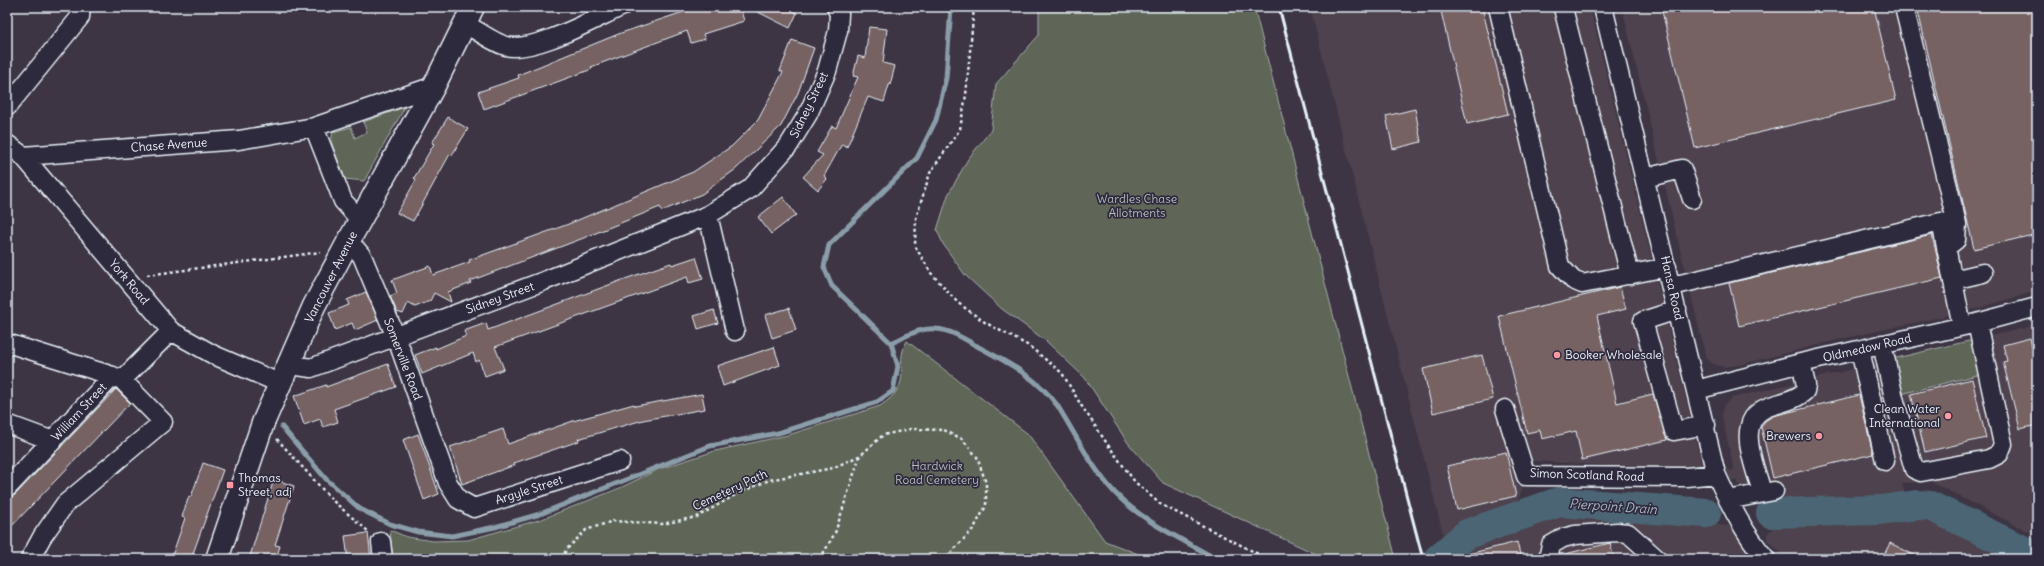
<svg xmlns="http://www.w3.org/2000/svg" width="2044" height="566" font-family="Delius,sans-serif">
<rect width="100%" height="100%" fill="#3d3544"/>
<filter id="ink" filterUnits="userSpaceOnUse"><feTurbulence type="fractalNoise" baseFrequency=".025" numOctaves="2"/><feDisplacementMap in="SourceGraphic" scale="8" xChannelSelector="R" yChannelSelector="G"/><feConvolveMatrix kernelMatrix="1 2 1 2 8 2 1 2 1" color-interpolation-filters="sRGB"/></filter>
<g filter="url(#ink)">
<path fill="#4e424d" d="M1310,7h280l112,458 32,6 -12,-55 2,-11 8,-7 305,-73v211l-106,-54 -29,1 3,11 -136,9 -22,-2 -10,-20 -46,-10 -157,-10 -18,44 -73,29z
M1622,7h415v284l-69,20 -127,28 -103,26 -15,2 -10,-3 -7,-7 -2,-8z
M1554,512l178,14 25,33h-309v-3l17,-13 64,-26z
M1929,517l89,42h-230l-21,-19v-6l10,-10z"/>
<path fill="#5f6659" stroke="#a4aca8" d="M1039,7h215l142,552h-78l-2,-5 -153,-71 -35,-40 -43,-65 -39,-37 -44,-32 -37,-34 -22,-31 -6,-14 11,-35 20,-36 23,-29 5,-46 43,-49z
M405,107l-41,74 -19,-2 -14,-38 2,-9 18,-5 4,11 12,-6 -4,-10z
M1973,340l8,34 -80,20 -9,-35z
M907,341l121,93 77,107 46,18h-758l-3,-29 17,7 26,4 35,-1 74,-21 78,-31 39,-19 56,-18 73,-16 92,-29c37,-24 12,-40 27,-65z"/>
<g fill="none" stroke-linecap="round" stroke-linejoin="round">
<path stroke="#8a9da9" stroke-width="5" d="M951,7l-5,71 -10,42 -19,38 -88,87 -5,22 8,19 59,57c14,-6 29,-16 45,-14 14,1 27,9 39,16 30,16 62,32 82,60 19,30 34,62 58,88 28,29 67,46 101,66
M282,427l44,52 34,30 30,15 28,8 34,4 43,-9 45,-13 170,-68 68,-13 99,-31 16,-11 5,-25 -7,-23"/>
<path stroke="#4c6574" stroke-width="30" d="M1771,513l109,-3 37,-5 13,1 107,51
M1438,559l29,-25 92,-32 147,11"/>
</g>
<path fill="#766262" stroke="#e8f1f8" d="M698,7h42l4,14 -41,13 2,5 -14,4 -4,-12 -96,36 1,2 -108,40 -6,-17 41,-14 -1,-3 103,-42z
M748,7h37l12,6 -7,15z
M1440,7h42l26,107 -41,10z
M1661,7h213l22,93 -201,48z
M1917,7h120v227l-63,15z
M869,27l18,2 -4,34 12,3 -5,19h-1l-5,17 -16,-5 -21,50 -5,-3 -18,32 3,3 -9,11 -15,-13 20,-22 -6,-3 15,-26 4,2 22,-51 -5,-1 5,-20 7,2z
M792,40l22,8 -16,45 -17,33 -45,43 -34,25 -40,17 -2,-4 -79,32 -111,42 1,2 -23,9 3,10 -17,-9 -4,8 -15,6 -7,-4 -5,11 -6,-2 -7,-16 7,-3 -5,-13 38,-14 3,9 37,-13 -1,-2 97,-35 127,-53 39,-26 26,-26 25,-48 -3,-1z
M1415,109l6,33 -28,7 -7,-33z
M448,117l20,12 -16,26 -2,-1 -37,67 -16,-8 19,-33 -2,-2 20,-34 -2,-1z
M783,197l13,18 -25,19 -13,-17z
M1932,235l10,43 -203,48 -10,-43z
M696,257l7,22 -14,4 -2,-6 -192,70 9,22 -19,7 -6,-16 -3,2 -3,-9 -51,21 -7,-19 21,-8v2l30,-13 -2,-5 22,-8 2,7 137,-51 46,-16 1,2z
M1620,287l6,22 -29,7 20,87 36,-9 14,46 -85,20 -6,-29 -34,8 -2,-9 -13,3 -28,-117z
M366,292l12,28 -23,10 -3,-7 -17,7 -6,-17 20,-8 -2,-5z
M789,308l7,22 -24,8 -7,-23z
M714,310l4,13 -20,6 -4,-13z
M2030,338l4,17 3,-1v71l-17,4 -17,-67 4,-1 -4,-16z
M774,347l6,18 -57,21 -6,-20z
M1482,355l11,44 -60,14 -10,-44z
M388,364l8,23 -62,22 4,13 -15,5 -3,-8 -16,6 -10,-29 32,-11v2z
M1972,379l14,59 -61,14 -14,-58z
M116,389l14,14 -123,128v-33l8,-3z
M702,394l3,15 -62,11 -65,19 1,2 -65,22 1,2 -53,19 -12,-37 53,-18 5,15 65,-23 61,-17 1,2z
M1859,395l14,59 -100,24 -12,-51 4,-6 8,-5z
M418,434l21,60 -15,6 -21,-60z
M1506,452l10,44 -59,14 -10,-44z
M203,463l20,7 -32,89h-20l14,-41 -3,-1 7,-21 2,1z
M274,479l20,7 -19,59 5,1 -4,13h-15l-11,-3z
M368,533l3,26h-23l-3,-23z
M1517,542l4,17h-52l-1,-5z
M1610,543l4,16h-48l-1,-5z
M1890,543l32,16h-40z"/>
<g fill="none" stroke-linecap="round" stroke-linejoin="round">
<defs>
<path id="minor" d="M1498,7l62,259 13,14 9,4 85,-17
M1603,7l113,467c14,31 28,59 50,85
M1904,7l53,217 -1,16 -9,7
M1563,8l67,267
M465,24c12,6 29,19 41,22 28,7 88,-27 115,-39
M7,107l73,-90 1,-10
M314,127l29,74 17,19
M7,144l16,12 148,175 43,24 65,28
M23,156l216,-16 75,-13 120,-41
M1645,178l37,-9 10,30
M708,215l27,116
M347,244l9,5 6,7 36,86 50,141 10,16 16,9 146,-47
M1953,280l30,-7
M1672,286l269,-64 21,104
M1677,310l-34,11 31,110 32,-6
M7,343l106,33
M1882,344l12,54 20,71 7,3 68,-13 10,-5 4,-10 -26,-121
M1860,350l25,111
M289,363l9,3 13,2 233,-87 164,-66 42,-26 39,-44 19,-31 19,-43 11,-40 1,-17 -3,-7
M1696,390l105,-27 176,-40 60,-16
M1505,409l21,67 160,1 30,-3
M7,424l46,17
M7,488l106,-112 9,4 49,-49
M1762,492c-7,-26 -29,-72 6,-85 13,-5 27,-6 37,-16l1,-6 -5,-22
M1728,500l46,-9
M381,542l2,17
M30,559l12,-22 23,-33 98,-82 -41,-42
M1548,559l3,-14 12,-7 12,-3 42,-3 11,1 29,26"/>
<path id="major" d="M217,559l46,-136 51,-117 33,-62 87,-158 39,-79"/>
</defs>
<use href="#minor" stroke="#e8f1f8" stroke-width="21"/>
<use href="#major" stroke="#e8f1f8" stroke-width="25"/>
<path stroke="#e8f1f8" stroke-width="2.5" stroke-dasharray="3 3" stroke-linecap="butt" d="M974,7l-8,88 -6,34 -30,44 -14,45 -1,28 16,27 27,30 28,20 43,23 33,27 19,32 27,40 27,37 25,22 108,55
M147,275l174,-23
M277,439l56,62 36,31
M7,559h5
M562,559l4,-9 20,-20 27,-9 49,3 35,-7 40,-23 32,-14 64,-12 28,-13 22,-20 28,-6 33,1 18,9 15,18 9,26v23l-12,22 -26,28
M820,559l15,-26 25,-78"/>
<use href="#minor" stroke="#2f2a3d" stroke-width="18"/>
<use href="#major" stroke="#2f2a3d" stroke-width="22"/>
<path stroke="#e8f1f8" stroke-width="3" d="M1279,7l144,552"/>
</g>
</g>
<g fill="#ff9aa2" stroke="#2f2a3d" stroke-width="1.5">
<circle cx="1557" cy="355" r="4"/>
<circle cx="1948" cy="416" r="4"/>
<circle cx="1819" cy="436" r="4"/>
<rect x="226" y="481" width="8" height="8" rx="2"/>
</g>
<g text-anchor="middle" stroke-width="3.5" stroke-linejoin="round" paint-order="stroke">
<g font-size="12" fill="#e8f1f8" stroke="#2f2a3d">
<text transform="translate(809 105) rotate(-64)" y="4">Sidney Street</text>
<text transform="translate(169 145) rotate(-4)" y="4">Chase Avenue</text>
<text transform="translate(331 277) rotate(-63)" y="4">Vancouver Avenue</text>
<text transform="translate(129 282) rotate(50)" y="4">York Road</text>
<text transform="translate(1672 288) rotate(77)" y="4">Hansa Road</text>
<text transform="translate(500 298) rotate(-20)" y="4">Sidney Street</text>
<text transform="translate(1867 348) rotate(-13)" y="4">Oldmedow Road</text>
<text transform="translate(403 359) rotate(69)" y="4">Somerville Road</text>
<text transform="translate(79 412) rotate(-47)" y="4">William Street</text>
<text transform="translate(1587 475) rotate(2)" y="4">Simon Scotland Road</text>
<text transform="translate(529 490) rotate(-18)" y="4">Argyle Street</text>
<text transform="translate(730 490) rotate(-25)" y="4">Cemetery Path</text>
</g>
<g font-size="12" fill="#b1b9b8" stroke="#2f2a3d">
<text x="1137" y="203">Wardles Chase<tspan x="1137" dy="14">Allotments</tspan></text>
<text x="937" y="470">Hardwick<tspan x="937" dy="14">Road Cemetery</tspan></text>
</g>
<g font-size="12" fill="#e8f1f8" stroke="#2f2a3d" text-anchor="start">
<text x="1565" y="359">Booker Wholesale</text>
<text x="1940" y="413" text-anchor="end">Clean Water<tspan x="1940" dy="14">International</tspan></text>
<text x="1811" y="440" text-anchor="end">Brewers</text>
<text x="238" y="482">Thomas<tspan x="238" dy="14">Street, adj</tspan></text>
</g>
<g font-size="13" font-style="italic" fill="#aab9c3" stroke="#2f2a3d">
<text transform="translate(1613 506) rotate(4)" y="5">Pierpoint Drain</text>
</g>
</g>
<rect width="2044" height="566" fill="none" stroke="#2f2a3d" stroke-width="24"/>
<rect x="12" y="12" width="2020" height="542" fill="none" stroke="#e8f1f8" stroke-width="1.5" filter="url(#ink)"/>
</svg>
